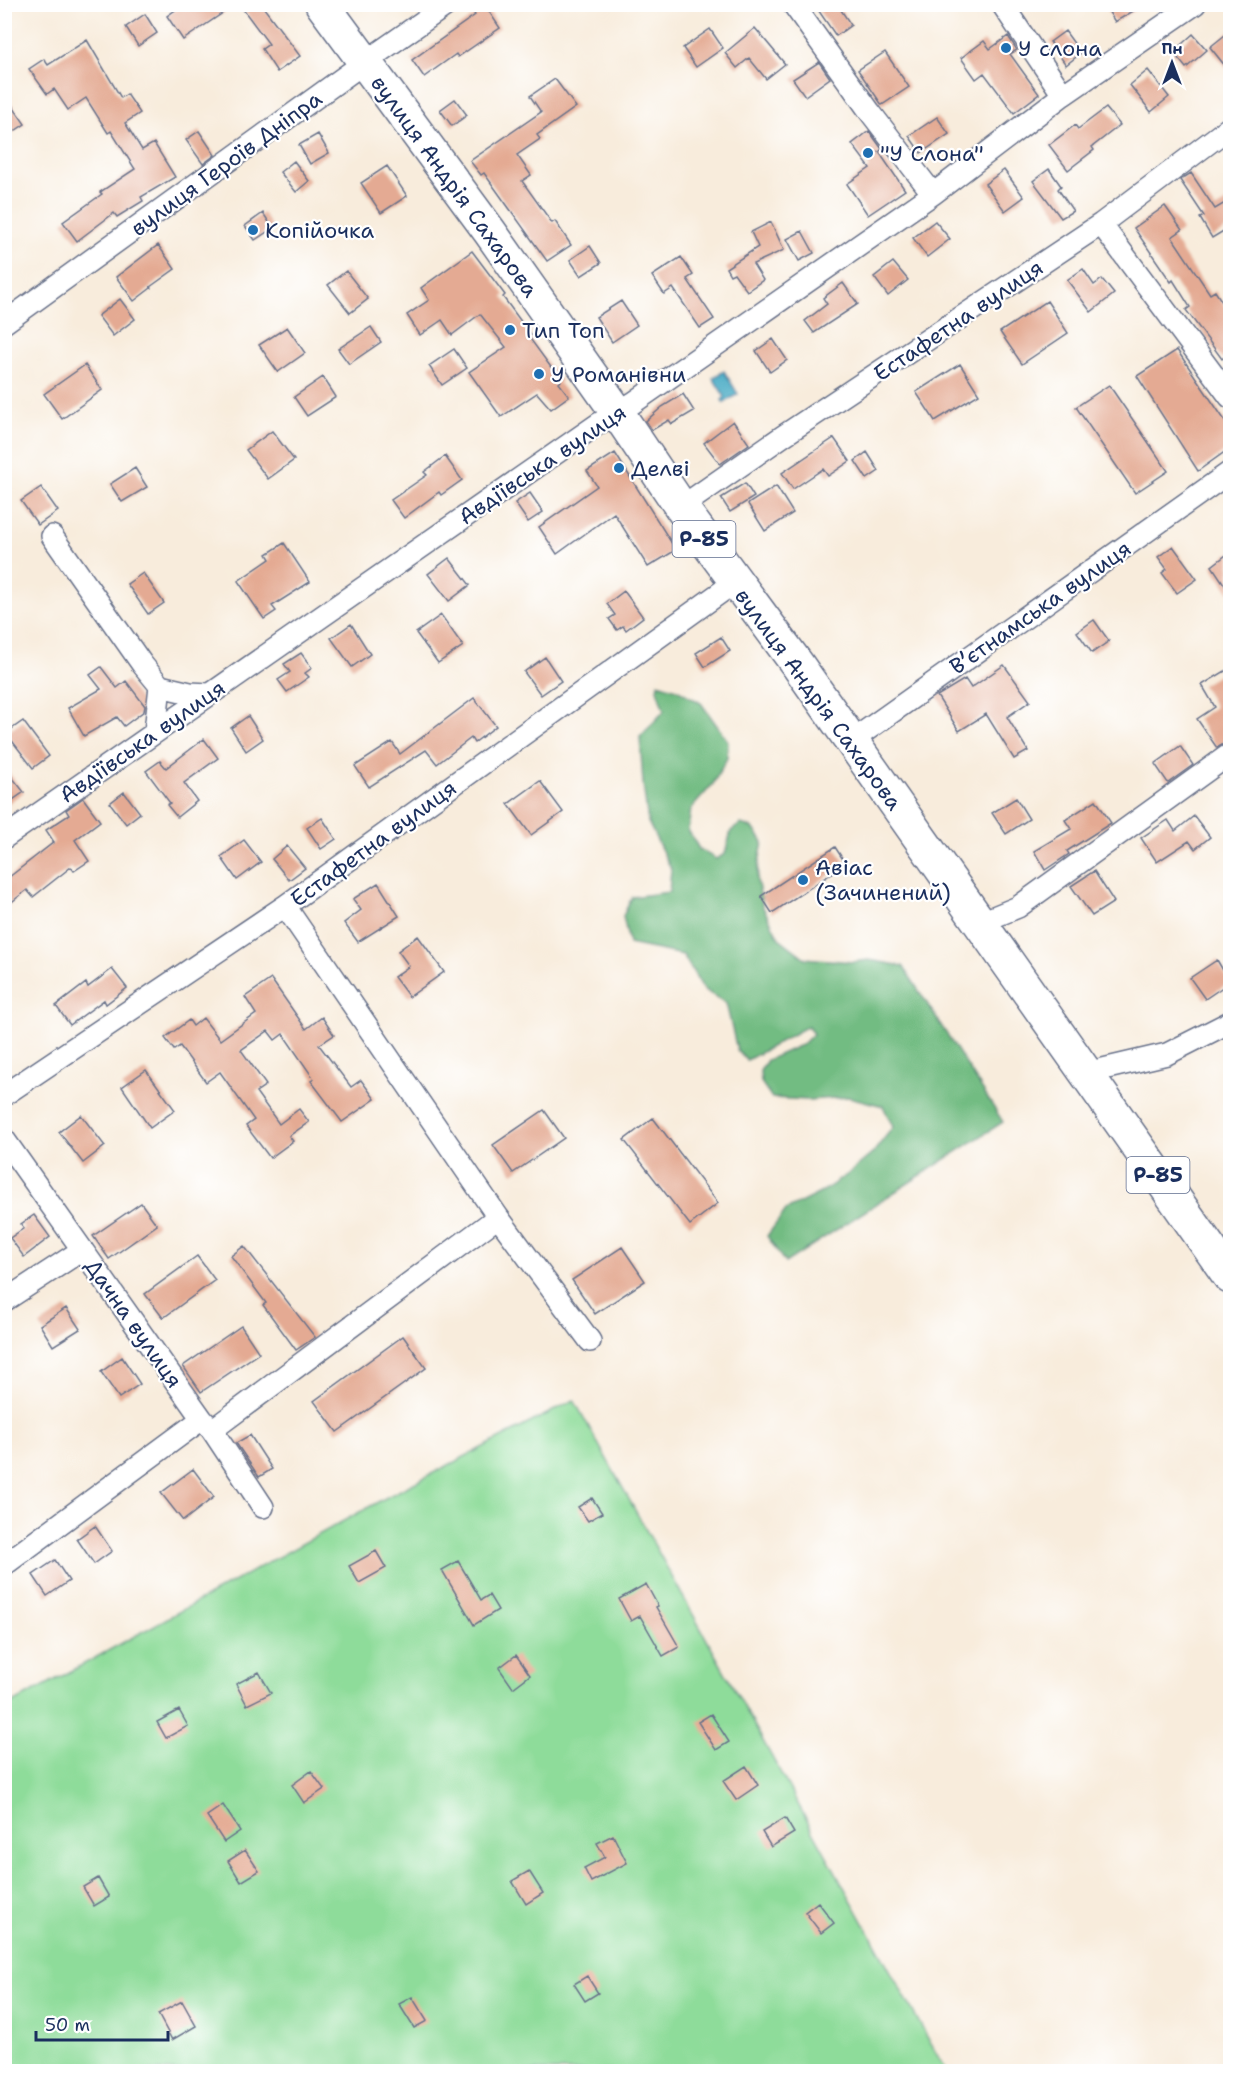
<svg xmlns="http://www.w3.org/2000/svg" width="1235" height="2076" font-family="'Shantell Sans',sans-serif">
<rect width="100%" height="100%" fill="#fff"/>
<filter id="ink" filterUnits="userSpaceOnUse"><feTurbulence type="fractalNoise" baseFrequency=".0167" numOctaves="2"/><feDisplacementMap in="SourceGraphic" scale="12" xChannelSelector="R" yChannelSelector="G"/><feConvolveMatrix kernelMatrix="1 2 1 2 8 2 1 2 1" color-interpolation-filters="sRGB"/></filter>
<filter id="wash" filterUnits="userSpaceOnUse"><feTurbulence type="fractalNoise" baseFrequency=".008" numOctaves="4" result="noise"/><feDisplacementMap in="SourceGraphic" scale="24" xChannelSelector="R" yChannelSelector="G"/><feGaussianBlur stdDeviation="1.35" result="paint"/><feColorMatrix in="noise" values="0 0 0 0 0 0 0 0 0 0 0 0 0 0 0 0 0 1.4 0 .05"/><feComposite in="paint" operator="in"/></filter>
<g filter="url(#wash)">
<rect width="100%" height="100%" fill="#f8ecdc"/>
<path fill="#8edc9a" stroke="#54867c" stroke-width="1.5" d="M574,1400l372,671h-941l-1,-363 383,-211z"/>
<path fill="#72bc82" stroke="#467670" stroke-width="1.5" d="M658,683l19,6 24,14 27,38 -1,17 -14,26 -22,25 -3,21 11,19 17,10 9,-5 6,-23 10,-7 12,4 10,14 -4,20 -2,18 6,27 16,31 26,20 48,4 16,-2 34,6 100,156 -218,141 -18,-27 19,-26 34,-17 28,-19 25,-21 20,-26 -10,-21 -34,-9 -41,3 -36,-2 -11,-16 -1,-11 7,-11 36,-16 10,-10 -5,-8 -61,34 -10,-10 -11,-47 -22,-13 -21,-35 -54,-11 -6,-28 9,-19 37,-5 2,-23 -23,-47 -5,-38 -3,-47 24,-26 -7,-22z"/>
<path fill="#42a8c2" stroke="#2e6c90" stroke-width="1.5" d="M724,371l14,23 -14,9 -2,-3 3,-3 -12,-19z"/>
<g id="blocks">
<path fill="#e4aa93" d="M184,4h52l-53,36 -16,-24z
M239,4h22l39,52 -23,16 -15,-23 7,-5z
M484,4l16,24 -42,29 -2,-3 -32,23 -12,-17 63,-45 -2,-3z
M814,4h23l14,21 -15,11z
M1104,4h41l-30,18z
M145,14l12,19 -19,13 -12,-19z
M755,28l30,36 -19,15 -17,-21 -12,10 -12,-15z
M710,29l13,19 -27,19 -13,-19z
M1065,31l16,22 -15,12 -16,-23z
M1230,31v41l-20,-25z
M1193,34l14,16 -21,18 -13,-16z
M1008,36l9,14 -7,4 29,40 -25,19 -30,-40 -8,6 -15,-21 23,-17 6,8z
M87,40l34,58 6,-4 13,19 -15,10 17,27 12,-7 21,34 -34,20 2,4 -26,16 -3,-4 -37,28 -14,-19 39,-28 -2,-2 35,-23 -24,-38 -3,2 -22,-35 -18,12 -14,-21 -7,5 -18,-25 15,-10 4,6z
M885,52l24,35 -27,18 -24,-35z
M819,62l11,16 -25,18 -12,-17z
M1148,70l21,27 -18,15 -21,-27z
M555,79l21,28 -39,28 3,4 -23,16 14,20 -9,6 30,42 3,-2 16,24 -24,16 -63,-88 -3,2 -11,-14 71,-49 -11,-16z
M4,94l21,30 -21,14z
M455,99l12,16 -15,11 -12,-16z
M1106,108l14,17 -28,22 2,3 -26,20 -19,-25 26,-20 3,4z
M937,117l12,17 -28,19 -12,-17z
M199,131l16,24 -12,9 -17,-24z
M869,131l13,18 -3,3 26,38 -37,25 -21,-31 23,-16 -18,-24z
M318,134l11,19 -19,11 -11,-19z
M294,161l15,20 -13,11 -16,-20z
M387,166l20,30 -26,17 -20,-30z
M1049,169l12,17 -3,3 15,22 -12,7 -28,-37z
M1004,170l20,27 -19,14 -20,-27z
M1191,173l24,36 15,-9v27l-18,11 -12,-20 4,-2 -24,-36z
M1165,206l17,24 -10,7 38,57 5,-3 15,23v38l-8,7 -36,-49 4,-3 -17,-27 -2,2 -37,-54z
M263,213l10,15 -18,12 -10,-14z
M935,221l15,18 -23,18 -14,-19z
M771,222l13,28 -31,14 10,16 -16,11 -13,-18 -4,2 -4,-7 32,-21 -7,-15z
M802,231l12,22 -15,8 -12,-22z
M158,245l17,24 -25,18 1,1 -17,13 -18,-24z
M590,246l11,17 -20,13 -11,-16z
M472,251l33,44 -2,2 28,38 -3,1 33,45 -2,2 10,13 -18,13 -14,-16 -36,24 -32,-45 37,-25 -26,-33 -28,21 -10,-15 -22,15 -13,-20 22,-15 -8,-12z
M681,257l12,18 -6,4 27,40 -14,9 -27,-40 -9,6 -12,-18z
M893,262l15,18 -20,16 -14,-19z
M1083,269l11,16 8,-6 12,15 -23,18 -24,-32z
M346,271l22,28 -18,14 -22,-28z
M843,283l15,21 -44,29 -9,-12 22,-17 -4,-6z
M120,299l15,20 -22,17 -15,-20z
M621,301l16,24 -25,17 -16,-25z
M1047,301l21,32 -46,31 -22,-32z
M287,327l18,26 -27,19 -19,-27z
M371,327l10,15 -32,22 -11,-15z
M773,339l14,21 -17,12 -14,-21z
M454,349l13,19 -25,17 -13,-19z
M1177,350l53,78v20l-32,23 -61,-95z
M960,364l19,30 -44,27 -19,-29z
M85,365l17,25 -40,29 -18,-25z
M323,377l13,20 -29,19 -13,-19z
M1109,385l59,86 -33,22 -59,-86z
M683,394l11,17 -22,13 -3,-4 -17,10 -6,-9 16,-14z
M733,421l16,23 -29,20 -16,-21z
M272,431l22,29 -26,19 -22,-29z
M834,438l16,23 -22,15 -5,-7 -30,20 -11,-16z
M867,452l12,19 -12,8 -12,-18z
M615,453l61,97 -28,17 -34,-54 -57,41 -18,-27 58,-41 -10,-15z
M445,456l17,24 -21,15 -2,-3 -35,26 -13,-18 36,-25 -3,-3z
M135,468l12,19 -25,15 -12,-18z
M745,483l9,14 -24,15 -9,-14z
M776,486l17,27 -28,18 -17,-27z
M41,487l17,24 -20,14 -17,-24z
M530,493l13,19 -15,10 -13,-19z
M284,543l26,39 -38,24 4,5 -12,8 -26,-38 32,-22 -3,-5z
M1173,546l24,33 -20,14 -15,-20 5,-4 -9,-12z
M1230,552v41l-18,-27z
M449,558l21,27 -21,16 -21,-27z
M143,573l21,30 -16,11 -21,-30z
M624,591l19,26 -17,13 -3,-4 -6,4 -8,-11 6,-4 -8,-11z
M441,615l22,31 -25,17 -22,-30z
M1094,620l15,21 -17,12 -15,-21z
M351,624l19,30 -18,13 -21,-29z
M721,637l9,14 -25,16 -9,-14z
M301,653l11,15 -7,5 4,4 -22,15 -9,-12 12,-8 -6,-8z
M545,657l16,24 -20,14 -17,-23z
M1004,665l26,36 -23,16 21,34 -14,8 -28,-45 -27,17 -22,-35 28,-17 6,9z
M101,667l16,21 9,-7 19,25 -1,5 -20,15 -7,-9 -33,19 -16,-28 33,-19 -11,-14z
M1230,668v72l-13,8 -20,-29 18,-12 -13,-22z
M474,698l22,28 -22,17 -3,-5 -34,26 -11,-14 -57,37 -14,-21 37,-24 8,12z
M248,716l15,23 -17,12 -15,-23z
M23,721l26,35 -16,12 -27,-35z
M204,739l14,19 -34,25 13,18 -20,16 -10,-12 3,-2 -24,-32 14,-10 6,7z
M1180,746l13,19 -25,18 -13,-19z
M4,767l20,25 -20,14z
M540,781l23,31 -32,23 -23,-31z
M124,792l16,21 -14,11 -16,-21z
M83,798l17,23 -25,19 14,21 -15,10 -3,-4 -38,30 -6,-7 -23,18v-27l50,-39 -8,-12 23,-15 -3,-5z
M1016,798l13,21 -23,15 -14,-21z
M1096,800l15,23 -44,28 2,3 -24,16 -11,-19 37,-22 -6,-9z
M1194,816l16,21 -15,12 -6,-8 -32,21 -16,-24 27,-18 7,11z
M322,818l14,21 -15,10 -14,-21z
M244,840l17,22 -24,18 -16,-23z
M287,846l18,22 -16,12 -17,-21z
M835,847l11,17 -74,49 -11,-17z
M1094,871l20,31 -22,14 -21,-30z
M378,883l21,33 -41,26 -14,-19 17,-13 -8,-11z
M418,936l26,36 -35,25 -15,-20 15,-11 -11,-15z
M1217,960l13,22 -25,17 -15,-21z
M112,969l15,19 -21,16 -2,-4 -34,25 -14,-19 30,-23 2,4z
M271,979l35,50 16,-12 12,18 -15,10 32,42 10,-7 14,19 -33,23 -31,-41 3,-2 -31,-45 -8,6 -7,-9 -27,19 25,35 -10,7 23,32 20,-15 10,13 -20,14 4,5 -23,17 -24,-32 8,-6 -34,-48 -14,10 -26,-36 -6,4 -9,-12 24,-18 4,6 10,-8 17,22 36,-26 -11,-17z
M146,1070l29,40 -25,18 -28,-41z
M544,1110l20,28 -51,35 -20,-28z
M81,1115l24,31 -22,17 -24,-31z
M653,1118l65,85 -28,22 -66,-85z
M141,1203l16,22 -48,34 -16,-23z
M34,1215l16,22 -26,20 -14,-19 14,-10 -3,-4z
M244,1246l71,91 -19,13 -33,-45 3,-2 -35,-47z
M622,1247l23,34 -50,33 -23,-34z
M197,1256l18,24 -52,38 -18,-24z
M66,1308l14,21 -27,17 -13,-21z
M241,1326l18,27 -58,39 -18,-26z
M403,1336l23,32 -89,64 -23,-31z
M122,1357l18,27 -21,14 -18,-26z
M250,1435l22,34 -13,8 -23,-34z
M193,1469l21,28 -31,24 -22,-28z
M592,1498l10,15 -14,8 -10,-14z
M95,1526l17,25 -18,13 -17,-25z
M376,1551l10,17 -27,15 -10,-17z
M55,1560l14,21 -22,15 -14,-21z
M458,1561l23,39 8,-5 9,15 -24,15 -32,-55z
M646,1584l12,22 -2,1 23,40 -16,9 -23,-40 -9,5 -12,-22z
M516,1655l14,20 -17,13 -14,-20z
M259,1672l12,21 -24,12 -11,-21z
M179,1710l9,16 -22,12 -9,-16z
M711,1714l18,28 -13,8 -18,-28z
M746,1766l12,19 -22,15 -13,-19z
M311,1771l13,18 -20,14 -12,-18z
M223,1805l17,26 -16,11 -17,-26z
M785,1818l9,15 -23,14 -9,-15z
M613,1835l14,28 -36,19 -7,-14 21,-11 -8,-14z
M245,1850l14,21 -18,11 -13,-21z
M529,1871l14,22 -17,11 -14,-23z
M98,1878l11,19 -15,9 -11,-19z
M818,1902l16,21 -13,10 -16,-21z
M587,1976l11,17 -13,8 -11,-17z
M412,1997l15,24 -13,7 -15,-24z
M182,2001l14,25 -24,14 -14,-26z"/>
</g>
</g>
<g filter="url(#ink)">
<use href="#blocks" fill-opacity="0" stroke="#68718a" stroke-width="1.5"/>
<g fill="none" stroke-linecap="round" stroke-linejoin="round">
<defs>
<path id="minor" d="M793,4l77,108 63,82
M1002,4l61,91
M1101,224l129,173
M4,323l361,-261 83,-58
M681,507l102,-71 318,-212 129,-97
M52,536l90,128 18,22 30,7 19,1
M155,731l5,-45
M850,742l380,-270
M4,838l594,-414 35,-21 300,-209 130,-99 132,-91
M285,906l213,311 92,124
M979,923l39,-16 212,-153
M1086,1073l81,-19 63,-32
M4,1095l281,-189 450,-324
M4,1139l198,280 10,11 51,77
M4,1301l78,-51
M212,1430l286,-213
M4,1565l198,-146"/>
<path id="primary" d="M322,4l168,228 127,180 64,95 116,157 433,613"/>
</defs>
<use href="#minor" stroke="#68718a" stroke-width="24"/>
<use href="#primary" stroke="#68718a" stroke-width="36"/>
<use href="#minor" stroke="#fff" stroke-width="21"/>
<use href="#primary" stroke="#fff" stroke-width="33"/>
</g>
</g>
<g fill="#1f6fb2" stroke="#fff" stroke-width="2">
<circle cx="1006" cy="48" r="6"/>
<circle cx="868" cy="153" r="6"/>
<circle cx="253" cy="230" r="6"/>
<circle cx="510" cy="330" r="6"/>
<circle cx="539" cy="374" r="6"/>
<circle cx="619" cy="468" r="6"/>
<circle cx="803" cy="880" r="6"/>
</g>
<g text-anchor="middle" stroke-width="4.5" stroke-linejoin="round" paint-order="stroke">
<g fill="#fff" stroke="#5f6d8e" stroke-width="1.5">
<rect x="672.5" y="521" width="63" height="36" rx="4.5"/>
<rect x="1126.5" y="1157" width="63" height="36" rx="4.5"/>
</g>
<g font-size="21" font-weight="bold" fill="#1b2f5e">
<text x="704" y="546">Р-85</text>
<text x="1158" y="1182">Р-85</text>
</g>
<g font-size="22" fill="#1b2f5e" stroke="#fff" text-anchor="start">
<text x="1018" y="56">У слона</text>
<text x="880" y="161">"У Слона"</text>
<text x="265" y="238">Копійочка</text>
<text x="522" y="338">Тип Топ</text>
<text x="551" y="382">У Романівни</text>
<text x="631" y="476">Делві</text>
<text x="815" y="875">Авіас<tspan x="815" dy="25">(Зачинений)</tspan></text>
</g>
<g font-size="22" fill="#1b2f5e" stroke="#fff">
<text transform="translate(226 163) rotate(-36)" y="8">вулиця Героїв Дніпра</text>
<text transform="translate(455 186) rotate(54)" y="8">вулиця Андрія Сахарова</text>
<text transform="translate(958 320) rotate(-34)" y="8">Естафетна вулиця</text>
<text transform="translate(542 464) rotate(-34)" y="8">Авдіївська вулиця</text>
<text transform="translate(1040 607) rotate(-35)" y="8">Вʼєтнамська вулиця</text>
<text transform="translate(819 699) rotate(54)" y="8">вулиця Андрія Сахарова</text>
<text transform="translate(142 741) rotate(-35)" y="8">Авдіївська вулиця</text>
<text transform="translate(373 843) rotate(-36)" y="8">Естафетна вулиця</text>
<text transform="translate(134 1323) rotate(55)" y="8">Дачна вулиця</text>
</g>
</g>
<rect width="1235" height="2076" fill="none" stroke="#fff" stroke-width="24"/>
<g transform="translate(1172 63)" stroke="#ffffff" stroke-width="4.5" paint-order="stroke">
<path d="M0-4.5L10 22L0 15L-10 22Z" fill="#1b2f5e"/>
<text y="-9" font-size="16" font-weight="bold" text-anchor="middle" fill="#1b2f5e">Пн</text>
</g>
<path d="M36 2031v9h132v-9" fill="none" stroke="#1b2f5e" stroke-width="3"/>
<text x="45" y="2031" font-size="18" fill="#1b2f5e" stroke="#ffffff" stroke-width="4.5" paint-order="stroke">50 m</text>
</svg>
